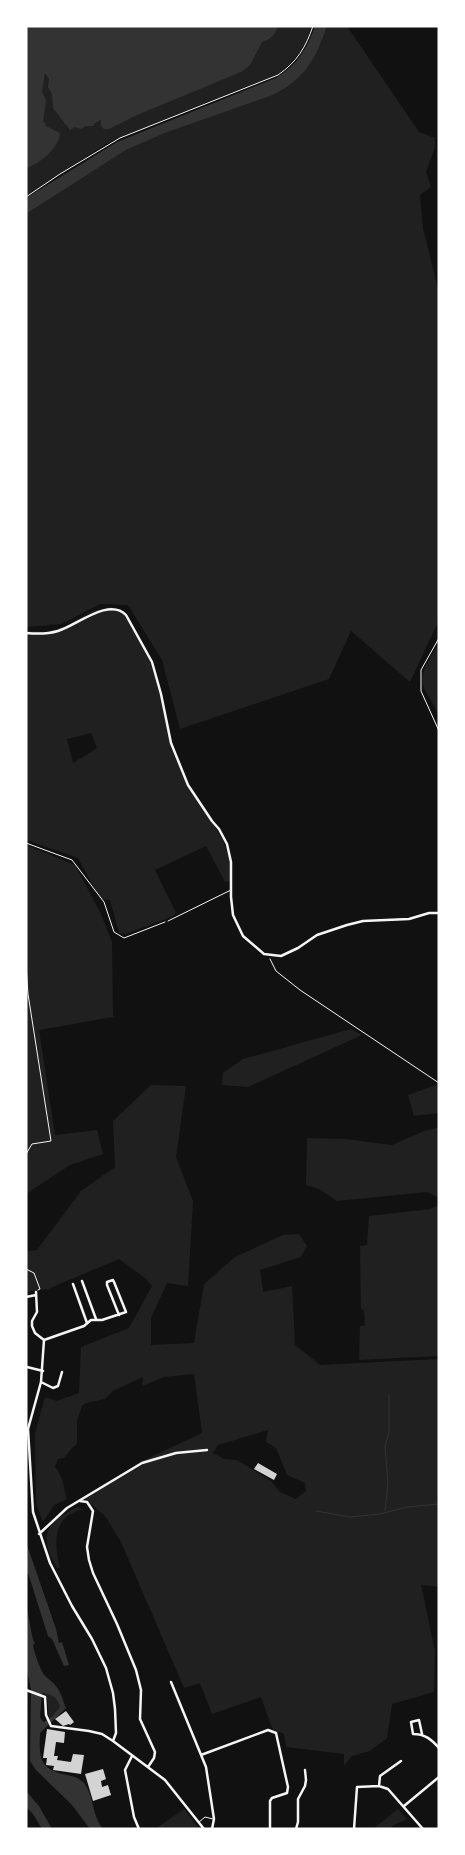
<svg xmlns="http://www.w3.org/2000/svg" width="465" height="1855" font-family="Manrope,sans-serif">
<rect width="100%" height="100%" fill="#111"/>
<path fill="#202020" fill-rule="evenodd" d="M26,26h286c-8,22 -16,34 -34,48l-147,59 -25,11 -80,52z
M327,26h20l72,106 16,6v9l-9,25 5,15 -11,8 3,33 16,65v327l-29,62 -59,-51 -22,48 -149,50 -18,-69 -34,-55 -28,-1 -38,20 -36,3v-413l100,-64 39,-17 108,-38c32,-16 43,-36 54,-69z
M111,607l13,6 25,45 13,39 9,51 13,30 39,62 7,19 1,22 -6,1 -19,-36 -51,24 21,43 -5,4 -45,17 -7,-1 -9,-33 -10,-1 -22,-41 -52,-18v-209l19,1 19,-5 29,-16zM91,733l6,15 -24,15 -6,-24z
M439,644v73c-4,-11 -10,-19 -15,-29 -6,-15 7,-32 15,-44z
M26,845l49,20 26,49 11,28 1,75 -74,13 16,105 42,-5 6,24 -33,11 -44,29z
M351,1029l11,6 -114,52 -26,-2 1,-12 20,-14z
M439,1084v29l-25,3 -6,-21z
M151,1085l35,1 -10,71 17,44 -5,85 -21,-3 -16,35v27l43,-2 10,-59 31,-27 48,-22 16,-1 8,12 -6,11 -41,13 3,22 29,-6 3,59 25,20 119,-6v228l-18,-2 14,66 -1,41 -42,12 -5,34 -17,13 -18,5 -8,10v-12l-58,-7 -2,-13 -11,-4 -2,-5 -10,-28 -49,17 -12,-31 -16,5 -63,-146 -16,-26 -21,-18 58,-37 60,-28 -8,-59 -30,3 -22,9 1,-9 -30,14 -8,8 -19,4 -4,3 -5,15v23l-5,4 -8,10 -6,1 -3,8c9,10 8,21 12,32l-13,6 -11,17 -7,-18 -1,-71 10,-36 12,4 22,-8 2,-46 48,-19 23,-42 -7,-8 -26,-19 -71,30 -22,3v-41l11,-1 44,-59 34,-24 -2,-46zM268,1430l-2,12 10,6 11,27 18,8 1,8 -10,8 -16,-7 -9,-11 -34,-21 -13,-1 -11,-6 5,-8z
M439,1127v69l-2,1 -10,-5 -90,9 -18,-12 -13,-4 1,-47 38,1 47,6 32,-14z
M439,1205v151l-80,4 1,-34h5l-1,-16 -3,-1 -1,-63 7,-1 2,-29 61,-7z
M77,1507l7,2c-32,7 -30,33 -24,59h-3c-19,-32 -12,-45 20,-61z
M45,1694c9,1 13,4 15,13l-11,12 -2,-21z
M184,1809l15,20h-44z
M398,1809l9,10 -15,7v3h-19z"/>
<path fill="#333" fill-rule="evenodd" d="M26,26h252c-3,9 -8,14 -16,16l-12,23 -9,7 -104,43 -28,14h-5l-3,-3v-6l-6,3 -2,3h-7l-5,3 -6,-2 -5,3 -17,-22 -1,-14 -4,-7 1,-8 -4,-6 -3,19 4,8 -3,22h2l1,4 14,7c0,14 -21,32 -34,35z
M315,26h12c-11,33 -22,53 -54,69l-108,38 -39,17 -100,64v-16l91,-56 159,-64c21,-13 31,-29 39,-52z
M26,1542l30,87 3,14 3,-1 7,23 -5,1 -12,-27 -4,-3 -20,-63 -2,2z
M26,1607c4,10 5,31 9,36l-2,2c1,7 7,24 11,30 4,4 9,7 12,11 5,6 7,15 10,22l-26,25c-1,25 -1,36 27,42 6,1 12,3 17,8 10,13 8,33 19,46h-13l-18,-24 -36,-35 -6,-9 1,-72 -5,-22zM42,1693c10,2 15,3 18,14 -5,6 -10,13 -17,15l-3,-5z
M26,1791l13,15 13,23h-10l-9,-15 -7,-7z"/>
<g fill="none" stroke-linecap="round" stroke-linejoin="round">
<path stroke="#333" stroke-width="1" d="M316,1511l34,6 30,-3 27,-7 32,-3
M385,1511l3,-28 -3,-37 4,-14v-37"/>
</g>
<path fill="#d3d3d3" d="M258,1463l19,11 -3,6 -20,-11z
M66,1711l8,11 -4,3 -1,-1 -6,2 -8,-7z
M47,1729l18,3 -1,11 -8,-1 -2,14h4l-1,4 14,2 2,-8 11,1 -3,19 -28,-4 1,-4 -8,-1 1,-7h-4z
M103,1769l3,10 -5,2 1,6 6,-2 3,10 -18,6 -8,-27z"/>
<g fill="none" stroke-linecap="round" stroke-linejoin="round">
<path stroke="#f5f5f5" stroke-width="1" d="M26,197l34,-23 60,-36 158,-63c19,-13 28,-28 35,-49
M439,638l-18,32v21l18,40
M26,843l46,17 32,42 10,30 10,6 41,-16
M270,959l6,12 24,19 139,93
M26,965l2,29 23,147 -19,3 -6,10
M26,1269l8,4 6,16 -2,1"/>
<path stroke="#f5f5f5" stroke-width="1" d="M168,921l63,-31
M199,1822l6,-5 8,2"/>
<path stroke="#f5f5f5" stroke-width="2.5" d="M26,633c10,1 22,1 32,-2 18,-5 51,-34 68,-16l26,47 9,32 10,49 17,42 24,36 7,8 8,15 4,18v35l2,18 10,21 21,18 17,2 17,-8 19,-13 30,-10 16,-4 46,-2 20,-6h10
M82,1281l14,38
M73,1284l14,39
M36,1292l1,20 -5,9v5l3,7 9,7 -3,42 -13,47 5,83 17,51 22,43 20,33 14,29 7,25 2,16 1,24 -3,8
M26,1297l10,-2
M44,1340l40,-14 7,-6h11l24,-8 -12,-30 -1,-2 -6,2v3l12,30
M27,1367l16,4
M41,1382l12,6 5,-2 4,-14
M80,1501l7,1 6,9 -6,36 2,13 4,13 24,51 19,46 5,20 -1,29 15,33 -1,6 -6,9
M39,1534l28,-26 75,-45 34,-10 31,-3
M171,1682l35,85 8,52 -2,10
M26,1690l19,7 1,18 5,11 38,5 13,3 11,7 52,39 39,49
M422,1734l-3,-14 -8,2 2,12c12,0 18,5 26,14
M201,1755l67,-25 8,3 12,54 -1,6 -15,5 -2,3v28
M132,1756l-7,14 9,47 5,12
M379,1786l1,-10 21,-15
M404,1806l35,-29
M296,1829l2,-7v-23l7,-13 1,-6 -1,-10
M354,1829l3,-42 22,-1 9,3 35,40"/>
</g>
<rect width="465" height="1855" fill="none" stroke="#ffffff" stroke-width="55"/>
</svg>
